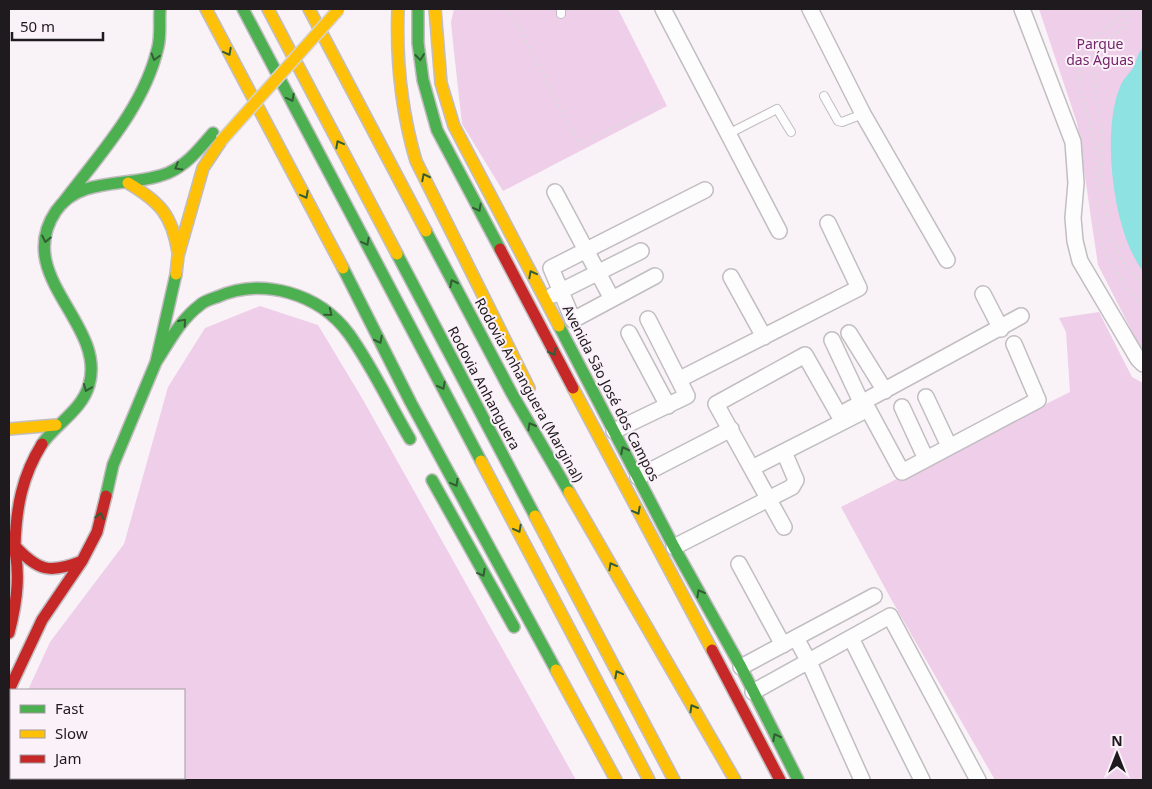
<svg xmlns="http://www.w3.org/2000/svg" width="1152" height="789" font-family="'Noto Sans',sans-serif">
<rect width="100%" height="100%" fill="#f9f3f8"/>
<path fill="#efcee9" d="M454,9h164l49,97 -164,85 -41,-67 -9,-81 -2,-21z
M1039,9h104v344l-45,-88 -21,-142z
M260,306l58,19 44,73 214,382h-567v-48l2,-6v52h173v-88h-156l22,-48 74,-98 44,-157 37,-59z
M1099,312l33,65 11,6v397h-148l-104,-181 -50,-92 229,-115 -4,-60 -7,-14z"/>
<path fill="#8ee2e1" d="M1143,48v223c-30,-38 -42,-139 -23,-184 2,-7 9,-13 13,-19 4,-7 4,-15 10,-20z"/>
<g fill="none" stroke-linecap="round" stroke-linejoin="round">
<defs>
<path id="lane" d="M561,9v5
M824,96l14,25 4,1 21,-8
M728,134l49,-25 14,23"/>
<path id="street" d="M663,9l116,222
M810,9l53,105 84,146
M1022,9l51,133 3,41 -3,35 2,23 5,20 58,98 5,5
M555,192l57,107
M655,276l-82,44 -22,-52 154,-78
M731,277l33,60
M983,294l18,35
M553,295l88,-44
M629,333l39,73
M849,333l36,58
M832,340l30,64
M680,379l179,-91 -31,-65
M926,397l23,49
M902,407l24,52
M614,431l73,-35 -39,-77
M752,468l116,-59 34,63 136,-72 -24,-56
M638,477l93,-48
M784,527l-68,-123 89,-49 34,60 182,-99
M674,547l118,-60 4,-7 -12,-28
M739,564l44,81
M796,638l13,24 53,118
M851,638l71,142
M741,667l133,-71
M753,692l137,-76 88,164"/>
<path id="fast" d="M243,9l238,452
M418,9v34l5,37 14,50 63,119
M62,204c36,-48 82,-96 96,-157 3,-12 1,-25 2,-38
M426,231l85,161 58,100
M397,254l138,262
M343,268l68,135 145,267
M559,326l115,221 67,120 57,113
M156,362c13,-20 24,-42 44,-57 4,-4 11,-6 17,-8 45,-20 102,-4 132,37 23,32 41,71 61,105
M42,444c14,-20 40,-34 47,-59 18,-61 -77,-109 -33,-174 24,-36 76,-23 112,-38 19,-8 32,-25 45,-40
M432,480l82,147
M106,496l7,-31 43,-103 20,-88"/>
<path id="slow" d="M206,9l137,259
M268,9l129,245
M309,9l117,222
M398,9c-2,53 3,101 18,152l113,227
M435,9l6,74 13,43 105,200
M128,183c32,19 44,32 50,69
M176,274l2,-18 25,-88 18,-27
M573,388l139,262
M9,429l47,-4
M481,461l168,319
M569,492l166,288
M535,516l139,264
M556,670l60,110"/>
<path id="jam" d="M500,249l73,139
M42,444c-20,32 -26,64 -27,102 23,25 35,28 67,15l15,-29 9,-36
M9,633c8,-31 13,-65 2,-96
M712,650l68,130
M9,690l33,-70 40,-59"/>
</defs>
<use href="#lane" stroke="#c1bdc0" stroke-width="10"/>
<use href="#street" stroke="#c1bdc0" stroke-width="18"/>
<use href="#fast" stroke="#c1bdc0" stroke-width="14"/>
<use href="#slow" stroke="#c1bdc0" stroke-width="14"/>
<use href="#jam" stroke="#c1bdc0" stroke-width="14"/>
<path stroke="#dcdadc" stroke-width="2.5" stroke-dasharray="2.5 4" stroke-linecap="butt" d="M504,9l8,6 68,130 78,-40
M1121,9l-1,7c-13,13 -34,22 -39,41 -7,32 11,63 15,94 3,24 -1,48 1,72 2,23 28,69 46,82
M1129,9l-5,18 -26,19 -6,15 10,73v44l8,56 10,23 23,28"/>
<use href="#lane" stroke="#fefdfe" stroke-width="8"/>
<use href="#street" stroke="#fefdfe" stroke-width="15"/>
<use href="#fast" stroke="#4caf50" stroke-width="11"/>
<use href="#slow" stroke="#ffc107" stroke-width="11"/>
<use href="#jam" stroke="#c62828" stroke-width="11"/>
<defs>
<path id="slow-bridge" d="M221,141l118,-132"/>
</defs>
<use href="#slow-bridge" stroke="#d4d2d4" stroke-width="14" stroke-linecap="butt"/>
<use href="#slow-bridge" stroke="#ffc107" stroke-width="11"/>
</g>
<defs><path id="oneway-chevron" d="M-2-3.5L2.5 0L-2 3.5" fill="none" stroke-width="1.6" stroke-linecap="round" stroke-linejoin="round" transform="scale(1.25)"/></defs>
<g stroke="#335d34">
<use href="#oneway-chevron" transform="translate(228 52) rotate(62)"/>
<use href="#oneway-chevron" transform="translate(155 57) rotate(106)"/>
<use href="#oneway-chevron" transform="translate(420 57) rotate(83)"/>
<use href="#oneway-chevron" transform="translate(291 98) rotate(62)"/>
<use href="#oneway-chevron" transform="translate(339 144) rotate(-118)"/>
<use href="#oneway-chevron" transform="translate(178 167) rotate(149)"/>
<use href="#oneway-chevron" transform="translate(425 177) rotate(-117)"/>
<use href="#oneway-chevron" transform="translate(305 195) rotate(62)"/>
<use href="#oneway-chevron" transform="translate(478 208) rotate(62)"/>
<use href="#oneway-chevron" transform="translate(46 239) rotate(102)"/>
<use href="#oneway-chevron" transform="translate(366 242) rotate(62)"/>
<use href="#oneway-chevron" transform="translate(532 274) rotate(-118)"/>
<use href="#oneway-chevron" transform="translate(453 283) rotate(-117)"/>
<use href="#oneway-chevron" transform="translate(329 313) rotate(39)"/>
<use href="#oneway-chevron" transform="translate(183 322) rotate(-49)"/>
<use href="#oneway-chevron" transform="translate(379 340) rotate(63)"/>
<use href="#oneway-chevron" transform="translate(553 352) rotate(62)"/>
<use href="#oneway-chevron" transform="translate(442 386) rotate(62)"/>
<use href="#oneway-chevron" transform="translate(87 388) rotate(112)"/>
<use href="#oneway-chevron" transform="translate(531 426) rotate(-120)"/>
<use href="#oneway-chevron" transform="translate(624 450) rotate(-117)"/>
<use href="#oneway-chevron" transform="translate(455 483) rotate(61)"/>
<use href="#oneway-chevron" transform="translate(637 511) rotate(62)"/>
<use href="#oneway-chevron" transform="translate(100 516) rotate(-77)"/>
<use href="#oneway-chevron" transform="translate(518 529) rotate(62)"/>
<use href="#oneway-chevron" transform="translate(612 566) rotate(-119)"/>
<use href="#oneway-chevron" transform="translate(482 573) rotate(61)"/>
<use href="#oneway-chevron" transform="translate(700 593) rotate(-119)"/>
<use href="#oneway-chevron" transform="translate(618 674) rotate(-118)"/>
<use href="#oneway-chevron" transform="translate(693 708) rotate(-120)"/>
<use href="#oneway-chevron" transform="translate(776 737) rotate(-117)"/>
</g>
<g text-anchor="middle" stroke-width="4" stroke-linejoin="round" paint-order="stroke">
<g font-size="14" fill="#74256a" stroke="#fbf1f9">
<text x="1100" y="49">Parque<tspan x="1100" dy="16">das Águas</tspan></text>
</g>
<g font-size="14" fill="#1e1a1d" stroke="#fbf1f9">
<text transform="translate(484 388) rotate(62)" y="5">Rodovia Anhanguera</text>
<text transform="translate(529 390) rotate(61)" y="5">Rodovia Anhanguera (Marginal)</text>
<text transform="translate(611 393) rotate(63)" y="5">Avenida São José dos Campos</text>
</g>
</g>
<rect width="1152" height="789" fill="none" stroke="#1e1a1d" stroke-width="20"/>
<rect x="10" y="689" width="175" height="90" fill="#fbf1f9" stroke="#a39ba1"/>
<rect x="20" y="705" width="25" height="8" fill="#4caf50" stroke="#a39ba1"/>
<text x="55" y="714" font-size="15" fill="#1e1a1d">Fast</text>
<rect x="20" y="730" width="25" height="8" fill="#ffc107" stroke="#a39ba1"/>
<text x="55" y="739" font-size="15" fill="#1e1a1d">Slow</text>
<rect x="20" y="755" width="25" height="8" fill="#c62828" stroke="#a39ba1"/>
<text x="55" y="764" font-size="15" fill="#1e1a1d">Jam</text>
<g transform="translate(1117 754)" stroke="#fbf1f9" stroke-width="4" paint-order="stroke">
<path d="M0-4L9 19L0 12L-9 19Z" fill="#1e1a1d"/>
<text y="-8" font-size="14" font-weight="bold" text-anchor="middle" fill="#1e1a1d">N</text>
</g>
<path d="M12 32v8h91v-8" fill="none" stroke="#1e1a1d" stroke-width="2.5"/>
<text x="20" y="32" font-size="15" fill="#1e1a1d" stroke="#fbf1f9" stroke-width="4" paint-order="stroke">50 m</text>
</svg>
